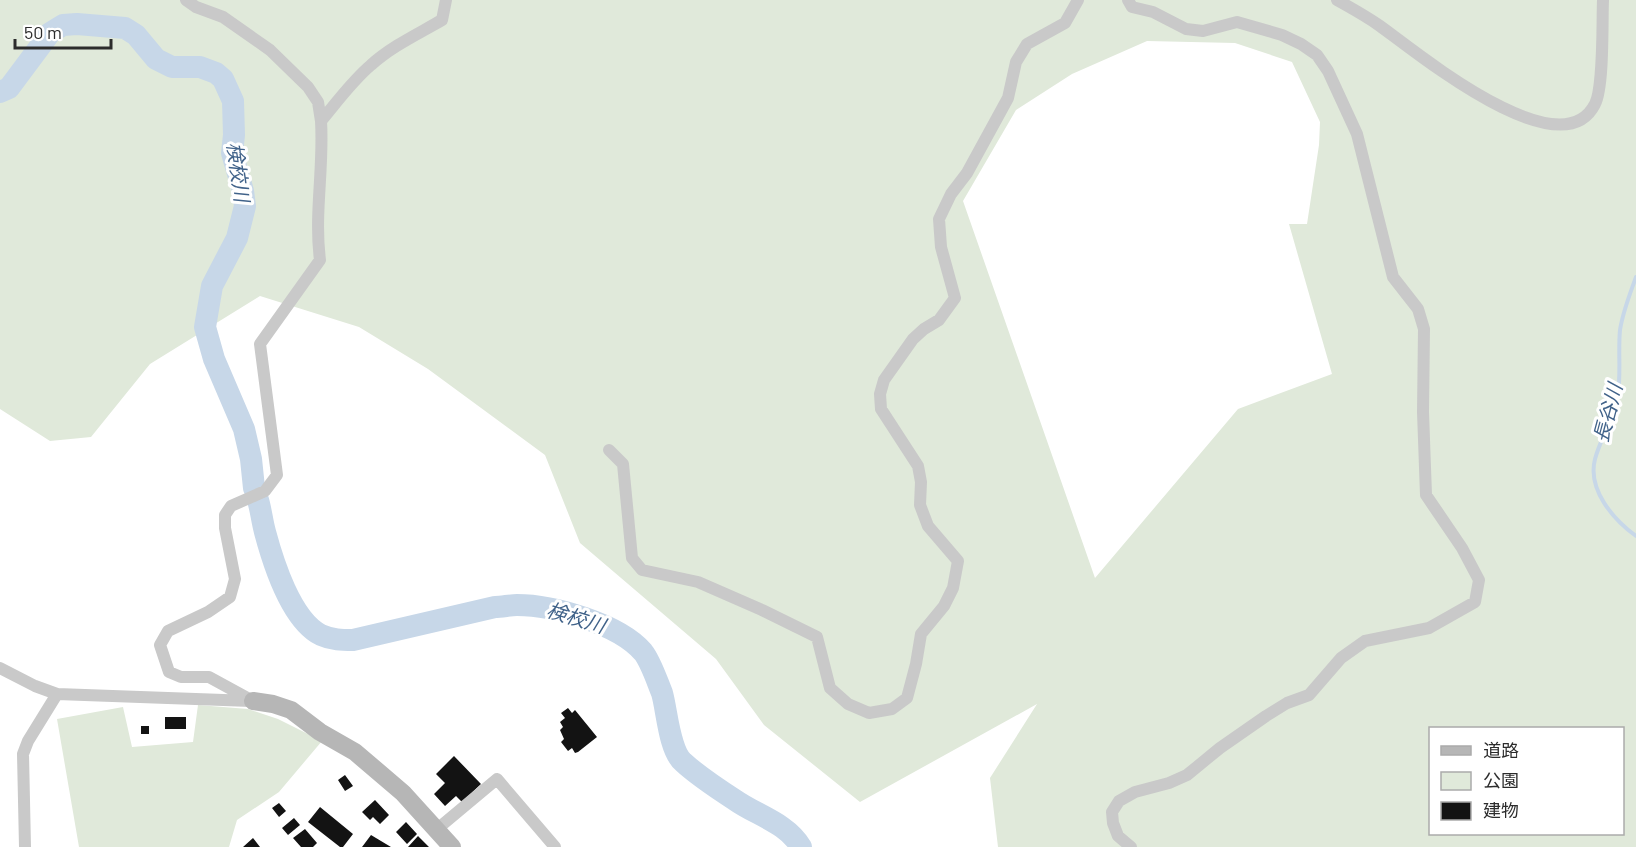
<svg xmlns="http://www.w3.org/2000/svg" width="1636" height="847" font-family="Barlow,'Noto Sans JP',sans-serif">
<rect width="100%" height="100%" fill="#fff"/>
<path fill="#e0e9da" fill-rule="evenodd" d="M0,0h1636v847h-638l-8,-69 47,-74 -177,98 -96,-77 -48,-66 -136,-116 -35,-88 -117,-86 -69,-42 -99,-31 -110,68 -59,73 -41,4 -50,-32zM1147,41l88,2 57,19 28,60 -1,23 -12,79h-18l43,150 -94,35 -143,169 -132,-377 53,-91 56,-36zM1430,728h192v106h-192z
M198,705l50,4 30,10 44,22 -43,51 -42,28 -8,27h-150l-22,-128 66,-12 9,40 61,-5z"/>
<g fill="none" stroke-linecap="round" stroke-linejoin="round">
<path stroke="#c7d7e8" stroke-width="4" d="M1636,277c-6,17 -13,34 -16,53 -2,21 1,43 -2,64 -4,24 -17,43 -23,65 -8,31 19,61 41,77"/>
<path stroke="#c7d7e8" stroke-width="22" d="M0,92l9,-4 41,-55 13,-8 14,-1 48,4 11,7 20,24 16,8h28l16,6 7,6 10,22 1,34 -2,18 11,38 2,15 -8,32 -25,48 -7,41 9,32 30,70 7,30 3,29
M258,500c3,10 4,21 7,32 8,30 26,88 56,103 11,5 21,5 32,5l142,-33c7,0 15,-2 22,-2 36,0 102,19 126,47 8,10 14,29 19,41 5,17 7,57 21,69 15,14 35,27 52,38 21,15 52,23 66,47"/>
</g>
<path fill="#131313" d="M568,708l4,5 3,-3 22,27 -19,15 -3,1 -3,-5 -4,3 -7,-9 3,-3 -4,-9 3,-3 -3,-5 5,-4 -4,-5z
M165,717h21v12h-21z
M141,726h8v8h-8z
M454,756l27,28 -19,18 -6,-6 -11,10 -11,-12 11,-11 -9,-9z
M345,775l8,11 -8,5 -7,-11z
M375,800l14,15 -9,9 -7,-7 -3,3 -8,-8z
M279,803l7,8 -7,6 -7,-9z
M320,807l33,27 -10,13h-3l-32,-25z
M294,818l6,7 -12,10 -6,-7z
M406,822l11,12 -10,10 -11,-12z
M305,829l12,14 -4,4h-12l-8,-9z
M371,835l20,12h-29z
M418,836l11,11h-21z
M253,838l7,9h-17z"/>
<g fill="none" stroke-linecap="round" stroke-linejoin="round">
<path stroke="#c9c9c9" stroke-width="12" d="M186,0l10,7 27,10 47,33 38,37 10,15 3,19
M1128,0l4,7 21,5 33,17 17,2 34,-9 45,13 19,9 16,11 11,16 29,63 36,143 25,32 6,20 -1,83 3,83 36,53 17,32 -4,22 -46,26 -64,13 -24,17 -32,37 -22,8 -21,13 -46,32 -33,27 -18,8 -34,9 -16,9 -7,11 1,11 5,13 13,11
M1337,0c14,8 29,16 43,26 35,25 181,146 215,78 9,-17 7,-82 8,-104
M609,450l14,14 9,94 10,12 56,12 64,28 55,27 13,51 18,16 21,9 23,-4 15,-11 9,-34 5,-30 23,-28 9,-18 5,-27 -30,-35 -8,-21 1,-23 -3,-16 -37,-57 -1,-15 4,-14 29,-41 11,-10 15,-9 16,-22 -14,-51 -2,-28 12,-25 16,-21 41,-75 8,-36 11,-18 38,-21 13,-23
M0,668l35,18 22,8 194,7
M253,701l-44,-24h-28l-12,-5 -9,-27 8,-14 40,-19 22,-15 5,-18 -10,-51v-13l6,-9 34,-15 12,-16 -17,-131 60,-84c-6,-46 4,-92 1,-139 16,-19 31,-40 50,-56 21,-19 47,-31 71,-45l4,-20
M436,830l61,-51 58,68
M25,847l-2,-93 5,-13 29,-47"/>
<path stroke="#b6b6b6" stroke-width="18" d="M253,701l20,3 18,6 29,22 35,20 48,41 49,54"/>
</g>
<g text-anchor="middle" stroke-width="6" stroke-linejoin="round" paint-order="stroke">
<g font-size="20" font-style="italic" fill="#406289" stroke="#fff">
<text transform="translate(238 172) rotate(82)" y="7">検校川</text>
<text transform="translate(1608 413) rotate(-75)" y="7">長谷川</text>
<text transform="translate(576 618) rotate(17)" y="7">検校川</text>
</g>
</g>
<rect x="1429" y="727" width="195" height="108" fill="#ffffff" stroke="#ababab" stroke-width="1.5"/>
<rect x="1441" y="746" width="30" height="9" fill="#b6b6b6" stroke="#ababab" stroke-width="1.5"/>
<text x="1483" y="757" font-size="18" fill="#2c2c2c">道路</text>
<rect x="1441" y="772" width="30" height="18" fill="#e0e9da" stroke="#ababab" stroke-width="1.5"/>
<text x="1483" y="787" font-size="18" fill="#2c2c2c">公園</text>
<rect x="1441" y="802" width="30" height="18" fill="#131313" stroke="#ababab" stroke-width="1.5"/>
<text x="1483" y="817" font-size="18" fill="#2c2c2c">建物</text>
<path d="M15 39v9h96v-9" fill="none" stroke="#2c2c2c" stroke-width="3"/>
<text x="24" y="39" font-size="18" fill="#2c2c2c" stroke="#ffffff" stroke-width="4.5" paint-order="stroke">50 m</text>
</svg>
